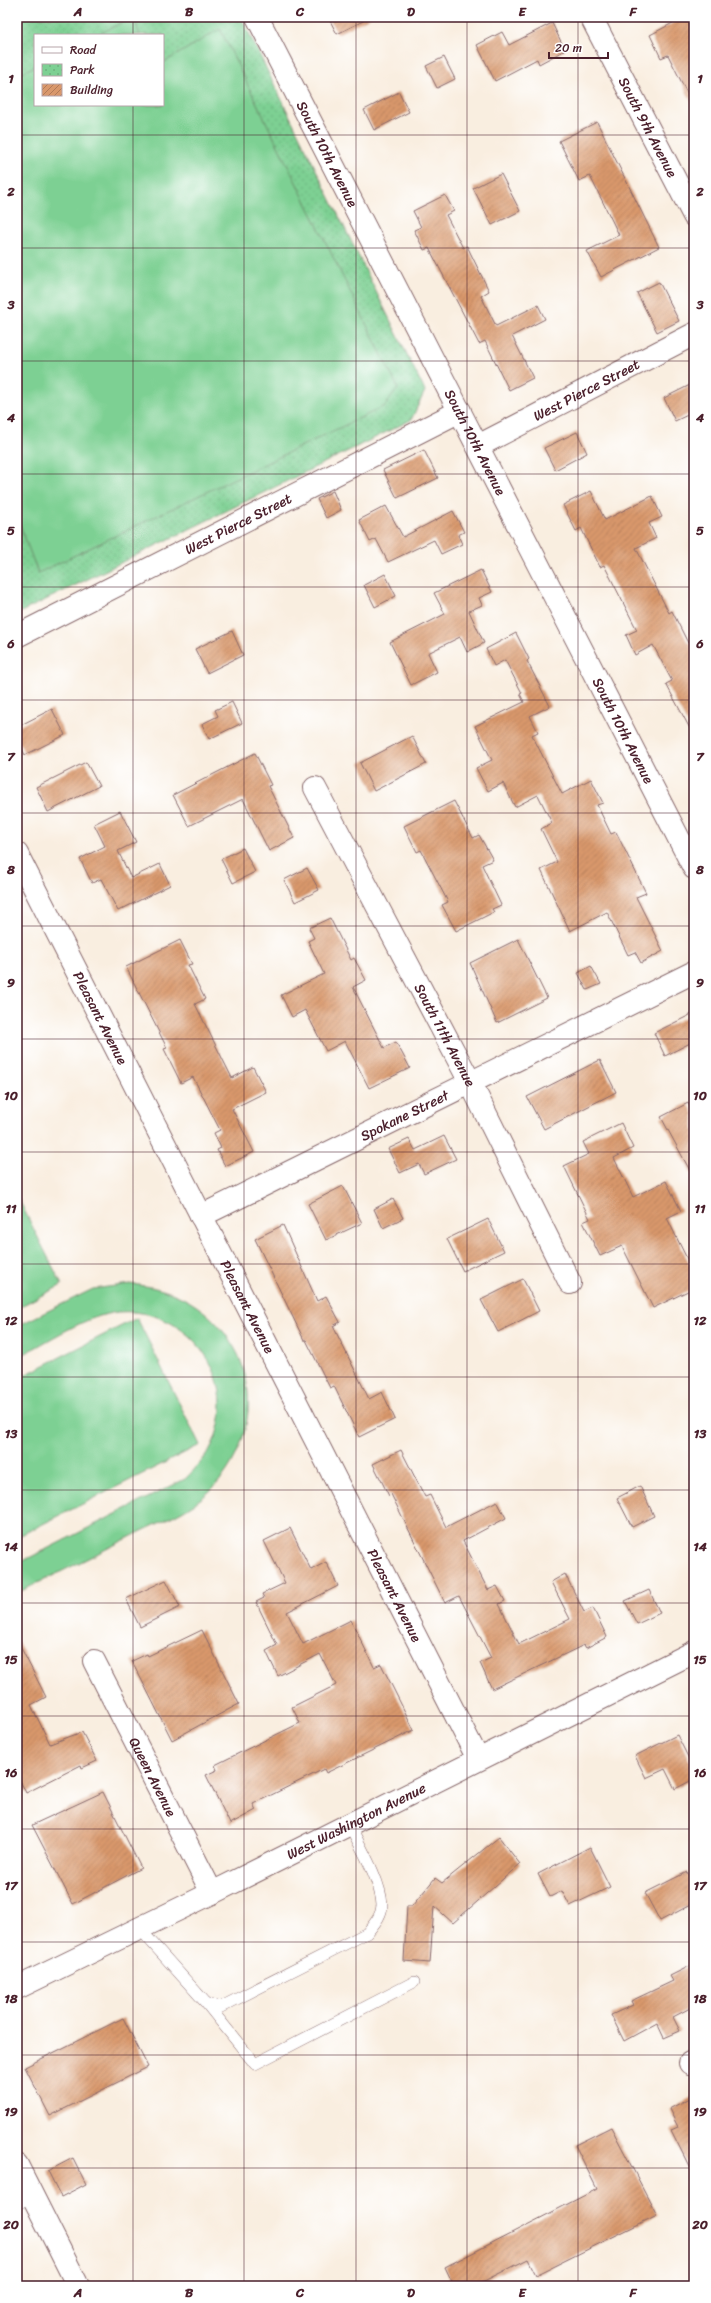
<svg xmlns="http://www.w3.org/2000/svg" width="711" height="2303" font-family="Sriracha,sans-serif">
<defs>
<pattern id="park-dots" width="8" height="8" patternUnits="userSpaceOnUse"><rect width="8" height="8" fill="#7dd093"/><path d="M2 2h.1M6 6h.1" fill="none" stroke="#6eb27f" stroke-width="1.8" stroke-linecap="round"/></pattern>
<pattern id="building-hatch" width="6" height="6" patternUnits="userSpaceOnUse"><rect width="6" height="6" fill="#d9986c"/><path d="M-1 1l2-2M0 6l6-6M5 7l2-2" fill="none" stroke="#b27b59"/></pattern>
</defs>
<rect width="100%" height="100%" fill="#fff"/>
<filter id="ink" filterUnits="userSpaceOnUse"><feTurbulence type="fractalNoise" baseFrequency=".025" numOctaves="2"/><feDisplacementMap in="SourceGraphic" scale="8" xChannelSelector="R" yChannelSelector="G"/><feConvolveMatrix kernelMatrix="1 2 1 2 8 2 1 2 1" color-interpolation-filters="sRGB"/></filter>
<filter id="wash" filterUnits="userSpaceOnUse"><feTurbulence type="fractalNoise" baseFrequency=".012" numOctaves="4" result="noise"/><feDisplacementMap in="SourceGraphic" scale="16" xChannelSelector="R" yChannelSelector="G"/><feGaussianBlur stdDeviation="0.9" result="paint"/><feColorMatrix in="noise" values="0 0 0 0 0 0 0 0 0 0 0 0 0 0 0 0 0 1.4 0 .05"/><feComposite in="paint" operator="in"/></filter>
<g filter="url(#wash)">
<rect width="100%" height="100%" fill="#f9eee0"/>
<path fill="url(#park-dots)" stroke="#64785f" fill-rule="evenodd" d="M17,17h224l184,374 -14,29 -394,194zM35,35h128v70h-128z"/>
<path fill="#7dd093" stroke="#64785f" d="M133,17l7,18h-43z
M220,29l178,359 -13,18 -347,167 -21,-56v-442l18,-9v39h128v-42z
M17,1196l45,89 -45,23z
M130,1284c46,4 80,23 104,63 11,18 16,43 14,64 -3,30 -15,57 -36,78 -21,21 -50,32 -76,45 -39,20 -79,40 -119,59v-29l168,-85c12,-12 24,-24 30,-41 24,-63 -28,-131 -96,-126 -33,3 -72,30 -102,46v-32l76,-37z
M137,1318l63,127 -183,92v-158z"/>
<g id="blocks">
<path fill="url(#building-hatch)" d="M328,17h43l-34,17z
M684,17h10v90l-26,-52 -7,3 -11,-23z
M552,23l13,27 -26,14 -2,-5 -42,22 -18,-36 25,-13 7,13z
M444,57l11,22 -18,9 -11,-22z
M399,92l10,20 -35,18 -10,-20z
M597,122l62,125 -58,30 -14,-26 32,-16 -29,-59 -11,5 -20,-40z
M501,174l19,37 -28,14 -19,-37z
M445,195l9,16 -8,4 17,33 4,-2 22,45 -8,5 15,30 42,-21 7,14 -33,17 21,42 -24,12 -24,-49 -6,3 -50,-96 -5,2 -10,-20 7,-3 -8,-16z
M659,282l20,39 -22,11 -20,-39z
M694,383v29l-19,9 -11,-23z
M577,432l10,21 -32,17 -11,-22z
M424,450l14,28 -41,20 -14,-28z
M333,491l8,19 -15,8 -9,-19z
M591,491l14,29 47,-24 10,21 -13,6 7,15 -20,10 33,65 3,-2 16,32 6,-3v96l-28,-52 6,-3 -19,-36 -18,10 -9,-20 11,-5 -33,-65 -4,2 -19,-39 -5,3 -13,-26z
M386,506l17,31 50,-26 11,21 -6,3 4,9 -21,10 -7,-14 -46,22 -12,-23 -6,3 -11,-22z
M481,570l11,22 -13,6 3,7 -13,6 15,32 -17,9 -7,-15 -32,16 9,19 -26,13 -21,-43 55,-28 -11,-21z
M385,574l11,22 -21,11 -11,-22z
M232,631l11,24 -36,18 -12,-24z
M516,633l13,26 -2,2 23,45 -20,10 8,16 -6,3 30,59 29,-15 12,24 -6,2 14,29 5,-2 30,61 -10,4 27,54 -22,12 -6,-11 -7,3 -21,-43 -37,19 -29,-61 16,-8 -16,-33 11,-6 -14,-28 -23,12 -12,-24 -15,8 -12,-23 16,-8 -17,-34 49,-24 -4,-8 2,-1 -17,-33 -11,6 -8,-17z
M232,702l10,21 -33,16 -7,-15 16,-8 -3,-6z
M52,709l13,26 -40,20 -8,-17v-11z
M412,736l14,28 -52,27 -14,-28z
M255,753l16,32 -3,1 26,52 -25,13 -26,-52 -54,27 -16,-31z
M86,762l13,24 -51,26 -12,-25z
M454,801l19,37 6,-3 14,25 -11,5 19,40 -9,4 2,3 -38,19 -14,-26 6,-3 -27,-52 -4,2 -13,-26z
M120,811l16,31 -18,9 13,27 29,-14 10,21 -52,26 -17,-32 -9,4 -12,-24 25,-13 -11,-22z
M243,848l12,24 -22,11 -12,-24z
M307,868l12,22 -24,12 -11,-22z
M330,918l21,42 3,-2 12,22 -13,7 31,61 12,-6 14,26 -41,20 -24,-47 -19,10 -21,-41 -13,7 -11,-22 43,-21 -16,-33 6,-3 -5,-10z
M518,939l29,59 -50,25 -27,-60z
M180,940l12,24 -4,1 17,34 -10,5 37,74 21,-11 13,25 -34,17 22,43 -29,14 -8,-16 4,-2 -7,-15 6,-3 -27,-53 -12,6 -17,-34 3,-1 -41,-81z
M591,966l10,18 -14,6 -9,-17z
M694,1013v28l-29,15 -11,-23z
M600,1060l16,32 -72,37 -17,-32z
M688,1103l6,11v64l-33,-61z
M621,1123l12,25 -19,10 19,39 33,-16 15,30 -14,7 27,55v15l-41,20 -31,-62 -22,10 -17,-34 7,-3 -26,-53 25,-12 -6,-12z
M444,1136l12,23 -32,15 -5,-10 -19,9 -12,-24 21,-10 6,11z
M343,1186l19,37 -36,17 -18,-36z
M393,1199l10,19 -20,10 -9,-19z
M488,1219l16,32 -41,20 -16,-32z
M283,1225l34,76 9,-5 14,26 -7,4 36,73 13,-7 13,27 -36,18 -25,-51 -4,2 -24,-48h-2l-49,-101z
M523,1279l16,32 -41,21 -17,-32z
M401,1450l24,47 5,-2 16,32 51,-26 9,17 -43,23 25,49 9,-4 8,15 -6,3 20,40 51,-25 -19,-37 14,-8 19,38 9,-4 14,29 -21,11 -2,-3 -92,44 -12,-26 11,-5 -32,-62 -14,7 -54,-109 -2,2 -16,-32z
M640,1486l14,30 -22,11 -15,-29z
M290,1528l21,42 15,-8 12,24 -51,26 16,32 48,-24 23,47 7,-3 33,66 -88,43 -2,-4 -71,35 3,6 -26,14 -24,-49 11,-5 -2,-5 85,-42 -8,-16 44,-22 -16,-31 -42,22 -12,-25 11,-6 -21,-43 8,-4 -2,-4 23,-11 -21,-42z
M166,1580l14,27 -40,20 -14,-28z
M649,1590l11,23 -23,11 -12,-23z
M202,1630l37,74 -67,36 -40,-79 15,-7 1,2z
M17,1640l29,57 -15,8 19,39 32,-12 15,29 -15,7 -1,-3 -55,28 -9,-19z
M677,1735l17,34v10l-19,10 -10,-20 -19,9 -11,-22z
M103,1792l38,76 -68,36 -41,-79z
M499,1837l21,27 -67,59 -19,-17 -4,57 -26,-2 3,-55h5l23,-28 7,5z
M590,1847l20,40 -40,19 -8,-15 -12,6 -12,-23z
M687,1872l7,14v17l-34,18 -15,-28z
M694,1964v42l-21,11 7,14 -16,7 -7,-15 -33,18 -13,-26 22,-10 -2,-4 42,-20 -3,-5z
M123,2018l25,49 -98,49 -25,-49z
M694,2096v80l-23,-46 7,-3 -9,-18z
M611,2127l46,88 -121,60 -8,-16 -54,27h-20l-9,-19 152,-78 -22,-44z
M73,2158l13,26 -25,13 -13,-26z"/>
</g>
</g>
<g filter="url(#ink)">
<use href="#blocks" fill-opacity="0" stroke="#87676a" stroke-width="1"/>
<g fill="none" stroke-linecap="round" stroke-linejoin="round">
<defs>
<path id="lane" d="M139,1928l67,75 15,4 146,-74c6,-8 15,-17 15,-28 -1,-24 -22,-59 -33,-81
M206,2003l49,61 159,-82
M17,2204l16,-8"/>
<g id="street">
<path id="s1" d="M257,17l437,851"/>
<path id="s2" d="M591,17l103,199"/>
<path id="s3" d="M478,446l216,-112"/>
<path id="s4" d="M17,636l443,-225"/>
<path id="s5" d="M315,788l155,294 100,201"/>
<path id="s6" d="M17,854l461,905"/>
<path id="s7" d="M201,1216l493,-244"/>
<path id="s8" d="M94,1661l118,232"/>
<path d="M690,2063l4,-2"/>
<path d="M17,2165l61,121"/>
</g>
<g id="secondary">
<path id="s9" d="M17,1988l195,-95 482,-241"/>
</g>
</defs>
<use href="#lane" stroke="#87676a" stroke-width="12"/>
<use href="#street" stroke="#87676a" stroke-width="24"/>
<use href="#secondary" stroke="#87676a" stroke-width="24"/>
<use href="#lane" stroke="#fff" stroke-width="11"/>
<use href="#street" stroke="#fff" stroke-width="22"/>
<use href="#secondary" stroke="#fff" stroke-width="22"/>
</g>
</g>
<path fill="none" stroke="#4a1f2b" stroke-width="1" stroke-opacity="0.55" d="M133,17v18M244,17v2269M356,17v2269M467,17v2269M578,17v2269M133,105v2181M17,135h677M17,248h677M17,361h677M17,474h677M17,587h677M17,700h677M17,813h677M17,926h677M17,1039h677M17,1152h677M17,1264h677M17,1377h677M17,1490h677M17,1603h677M17,1716h677M17,1829h677M17,1942h677M17,2055h677M17,2168h677"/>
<g text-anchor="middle" stroke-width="3.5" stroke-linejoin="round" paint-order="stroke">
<g font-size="14" fill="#4a1f2b" stroke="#fff">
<text dy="5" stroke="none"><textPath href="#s2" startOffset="124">South 9th Avenue</textPath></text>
<text dy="5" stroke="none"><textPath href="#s1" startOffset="154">South 10th Avenue</textPath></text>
<text dy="5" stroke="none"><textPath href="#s3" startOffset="122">West Pierce Street</textPath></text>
<text dy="5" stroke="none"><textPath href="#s1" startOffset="478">South 10th Avenue</textPath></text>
<text dy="5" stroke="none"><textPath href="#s4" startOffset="248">West Pierce Street</textPath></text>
<text dy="5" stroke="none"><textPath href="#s1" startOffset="802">South 10th Avenue</textPath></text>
<text dy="5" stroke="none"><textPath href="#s6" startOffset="184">Pleasant Avenue</textPath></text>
<text dy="5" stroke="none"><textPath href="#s5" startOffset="279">South 11th Avenue</textPath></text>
<text dy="5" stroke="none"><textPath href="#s7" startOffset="227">Spokane Street</textPath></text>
<text dy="5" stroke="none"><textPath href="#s6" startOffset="508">Pleasant Avenue</textPath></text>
<text dy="5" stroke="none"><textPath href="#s6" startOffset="832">Pleasant Avenue</textPath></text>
<text dy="5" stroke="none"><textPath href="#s8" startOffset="130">Queen Avenue</textPath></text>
<text dy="5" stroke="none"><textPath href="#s9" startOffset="378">West Washington Avenue</textPath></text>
</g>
</g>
<rect width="711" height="2303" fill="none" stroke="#fff" stroke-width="44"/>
<rect x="34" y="34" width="130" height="72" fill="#ffffff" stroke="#b7a5aa"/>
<rect x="42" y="47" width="20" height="6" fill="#ffffff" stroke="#b7a5aa"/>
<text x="70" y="54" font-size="12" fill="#4a1f2b">Road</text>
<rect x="42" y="64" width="20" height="12" fill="url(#park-dots)" stroke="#b7a5aa"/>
<text x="70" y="74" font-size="12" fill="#4a1f2b">Park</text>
<rect x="42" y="84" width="20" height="12" fill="url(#building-hatch)" stroke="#b7a5aa"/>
<text x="70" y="94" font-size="12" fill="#4a1f2b">Building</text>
<path d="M549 52v6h59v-6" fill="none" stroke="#4a1f2b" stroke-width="2"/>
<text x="555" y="52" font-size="12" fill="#4a1f2b" stroke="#ffffff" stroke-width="3" paint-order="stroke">20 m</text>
<rect x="22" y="22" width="667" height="2259" fill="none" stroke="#4a1f2b" stroke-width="1.5"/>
<g font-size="13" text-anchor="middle" font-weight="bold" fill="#4a1f2b">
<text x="78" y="16">A</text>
<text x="189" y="16">B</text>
<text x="300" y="16">C</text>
<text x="411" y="16">D</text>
<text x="522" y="16">E</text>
<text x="633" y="16">F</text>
<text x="11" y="83">1</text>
<text x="700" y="83">1</text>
<text x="11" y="196">2</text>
<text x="700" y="196">2</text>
<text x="11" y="309">3</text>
<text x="700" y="309">3</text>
<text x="11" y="422">4</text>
<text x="700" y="422">4</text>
<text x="11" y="535">5</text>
<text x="700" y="535">5</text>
<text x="11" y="648">6</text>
<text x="700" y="648">6</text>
<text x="11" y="761">7</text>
<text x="700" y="761">7</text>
<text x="11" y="874">8</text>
<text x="700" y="874">8</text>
<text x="11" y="987">9</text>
<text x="700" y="987">9</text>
<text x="11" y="1100">10</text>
<text x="700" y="1100">10</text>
<text x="11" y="1213">11</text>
<text x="700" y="1213">11</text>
<text x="11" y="1325">12</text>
<text x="700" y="1325">12</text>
<text x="11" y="1438">13</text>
<text x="700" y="1438">13</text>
<text x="11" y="1551">14</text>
<text x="700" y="1551">14</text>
<text x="11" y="1664">15</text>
<text x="700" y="1664">15</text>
<text x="11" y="1777">16</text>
<text x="700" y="1777">16</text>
<text x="11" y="1890">17</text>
<text x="700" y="1890">17</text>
<text x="11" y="2003">18</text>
<text x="700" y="2003">18</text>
<text x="11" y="2116">19</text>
<text x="700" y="2116">19</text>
<text x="11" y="2229">20</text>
<text x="700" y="2229">20</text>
<text x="78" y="2297">A</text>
<text x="189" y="2297">B</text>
<text x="300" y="2297">C</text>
<text x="411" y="2297">D</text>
<text x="522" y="2297">E</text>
<text x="633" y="2297">F</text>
</g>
</svg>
